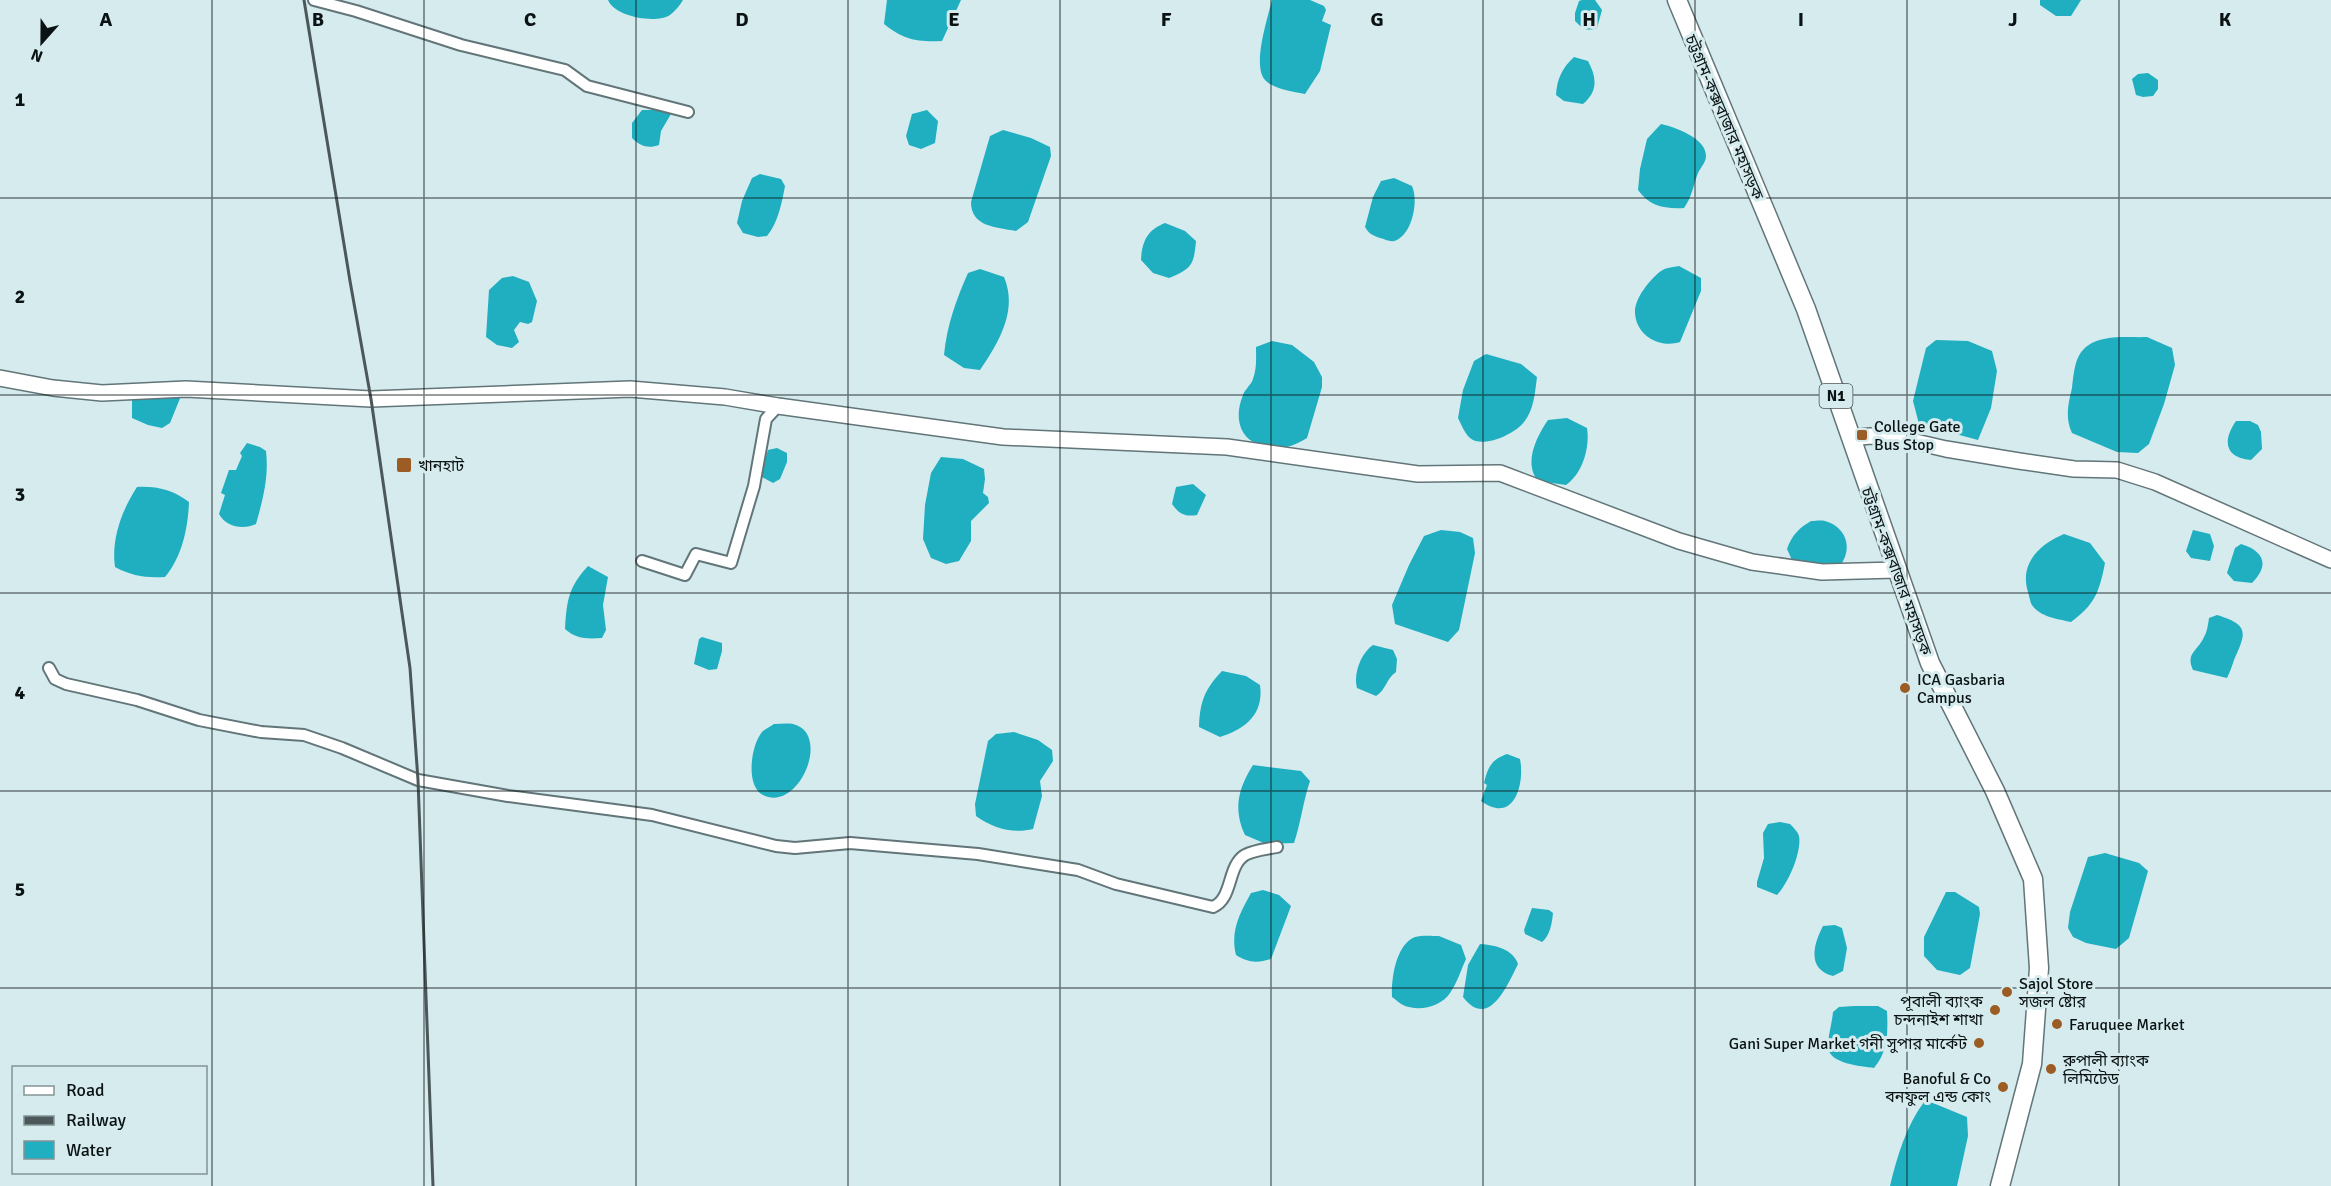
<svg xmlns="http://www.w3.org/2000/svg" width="2331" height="1186" font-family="Signika,'Noto Sans Bengali',sans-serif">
<rect width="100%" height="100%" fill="#d5ebee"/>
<path fill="#1fafc0" d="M608,0h75c-3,5 -8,11 -13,15 -14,9 -55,2 -62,-15z
M887,0h74l-19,41c-25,1 -38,-1 -58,-17z
M1272,0h38l14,6 2,4 -4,11 9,4 -11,46 -15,23c-11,-2 -31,-5 -39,-13 -15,-13 2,-64 6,-81z
M1582,0h13l7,10 -5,18c-11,4 -15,0 -22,-7v-8l4,-12z
M2040,0h41l-10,16h-15l-16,-11z
M1574,57l14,4c9,17 10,30 -5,43l-19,-3 -8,-6c1,-16 6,-27 18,-38z
M2148,73l10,7v9l-5,7 -10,1 -7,-2 -4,-16 6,-5z
M642,110h16l13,4 -10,17 -2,14c-11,4 -19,1 -27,-7v-15z
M927,110l11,11 -3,22 -14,6 -12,-4 -3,-9 6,-22z
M1661,124c14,3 45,14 45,32 0,6 -5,11 -8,17 -5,13 -6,24 -14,35 -20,1 -35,-2 -46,-18l2,-21 7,-30z
M1003,130l28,8 19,9 1,9 -23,66 -12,9c-20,-4 -45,-4 -45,-29l19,-66z
M760,174l21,5 4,7c-3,16 -7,37 -18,50l-9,1 -15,-4 -6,-10 5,-22 10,-23z
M1394,178l18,8c7,15 0,50 -18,55 -5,1 -9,-2 -14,-3 -8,-3 -11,-4 -15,-11l8,-30 8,-16z
M1165,223l20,8 11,10c-2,23 -4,28 -27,37l-16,-5 -12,-13c1,-18 6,-30 24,-37z
M1679,266l22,12v13l-21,51c-21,7 -46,-8 -45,-32 1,-13 15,-31 26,-39 4,-3 12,-4 18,-5z
M980,269l24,8c14,33 -5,65 -24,93l-16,-2 -20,-13c3,-30 12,-55 24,-82z
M513,276l16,6 8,19 -5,21 -4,2 -8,-2 -6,8 5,12 -7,6 -15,-3 -11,-8 3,-47 13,-12z
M2147,337l25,11 3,17 -11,39 -15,40 -11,9 -21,-1 -45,-19c-7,-15 -4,-29 0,-45 1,-9 2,-20 5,-28 11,-28 46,-22 70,-23z
M1936,340l32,1 24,10 5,20 -6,37 -13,32 -59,-16 -6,-23 13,-53z
M1272,341l20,4 22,17 8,15v10l-15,51c-16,10 -29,13 -48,7 -22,-8 -24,-31 -16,-50 2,-6 8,-10 10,-16 4,-11 3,-21 3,-32z
M1486,354l35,10 16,13c-2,15 -3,33 -13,45 -9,12 -41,27 -54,16 -5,-4 -9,-14 -12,-20l5,-28 11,-29z
M132,396h49l-11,27 -8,5 -14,-3 -16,-7z
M1567,418l20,10c3,19 -4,45 -21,57l-28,-4c-15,-18 -1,-45 10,-61z
M2236,421h14l8,4 3,7 1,17 -11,11c-26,-2 -29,-19 -15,-39z
M247,443l13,4 6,4c3,26 -3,48 -10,73 -13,6 -30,3 -37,-10l6,-19 -4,-2 8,-23h7l6,-14 -2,-3z
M777,448l10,5v9l-7,17 -7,4 -11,-6v-8l6,-19z
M941,457l22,2 21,10 1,10 -2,14 5,4 1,6 -18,18v20l-12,20 -13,3 -15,-6 -8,-19 2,-34 6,-32z
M1193,484l13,11 -9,20c-12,2 -18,-1 -25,-11l4,-17z
M137,487c20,-1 36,3 52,15 -1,26 -7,55 -24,75 -20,1 -33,-1 -50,-10 -4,-28 7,-57 22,-80z
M1811,521c4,0 10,-1 14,0 22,6 28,28 15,45l-43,-2 -5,-4 -5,-11c5,-14 12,-21 24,-28z
M1441,530l19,2 13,6 2,15 -16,77 -11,12 -53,-18 -3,-19 17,-40 15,-29z
M2193,530l17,4 4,12 -4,15 -19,-3 -5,-7z
M2064,534l26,9 15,20c-6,30 -10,41 -34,59 -13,-3 -31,-5 -39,-17 -2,-3 -3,-10 -4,-13 -9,-29 12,-48 36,-58z
M2241,544c23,7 29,21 11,39l-18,-2 -7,-8 8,-25z
M588,566l20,11 -5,28 3,25 -4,8c-15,1 -26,1 -37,-9 2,-29 3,-41 23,-63z
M2217,615c33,10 29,18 17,45 -2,6 -4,12 -7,18l-34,-8c-8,-17 5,-19 11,-33 3,-5 4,-12 5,-19z
M702,637l20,6v8l-5,18 -8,1 -15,-6 5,-25z
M1373,645l20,5 4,9 -1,13c-10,7 -10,18 -20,24l-19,-8c-4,-14 4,-35 16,-43z
M1222,671l24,5 14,9c4,29 -14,44 -40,52l-21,-10c1,-26 6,-38 23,-56z
M774,724c6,0 13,-1 19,0 39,9 6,89 -30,71 -18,-9 -12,-50 -1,-63 3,-3 9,-6 12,-8z
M1014,732l24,8 14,10 1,11 -13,20 2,15 -9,33c-20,5 -41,-1 -57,-13l-1,-12 13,-63 8,-7z
M1507,754l13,5c5,25 -6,66 -39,42l6,-16 -3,-2c4,-16 7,-23 23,-29z
M1253,765l48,6 9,10c-7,21 -9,41 -16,62l-28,1 -21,-9c-12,-26 -7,-46 8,-70z
M1780,822l10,2c3,3 8,8 9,12 3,16 -11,48 -22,59l-20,-8v-5l7,-24 -1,-25 5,-9z
M2105,853l34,10 9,8 -19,67 -13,11 -30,-6 -13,-6 -5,-9 2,-16 18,-55z
M1263,890l16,5 12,11 -20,53c-14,4 -22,4 -35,-4 -6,-24 4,-42 15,-62z
M1946,892h9l24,15 1,7 -10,54 -10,7 -23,-5 -13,-14v-19z
M1532,908l17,2 4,3c-1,10 -3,23 -11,29l-17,-8 -1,-4z
M1835,925l7,3 5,20 -4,23 -10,5c-26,-7 -20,-31 -10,-50z
M1439,936l22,9 5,14c-5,11 -9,24 -16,34 -9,14 -32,19 -47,12 -4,-2 -8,-6 -11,-8 -1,-18 4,-53 23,-60 7,-2 17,-1 24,-1z
M1480,944c15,1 33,5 38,20 -10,20 -29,67 -55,33l5,-32z
M1854,1006h24l9,5c1,21 1,41 -13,57 -13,-2 -45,-4 -46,-21 0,-11 4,-24 5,-35l6,-5z
M1924,1102l9,1 34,14 1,19 -11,50h-67c7,-29 16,-60 34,-84z"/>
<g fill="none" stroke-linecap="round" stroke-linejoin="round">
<defs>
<path id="street" d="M314,0l42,11 105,34 104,25 22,16 101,26
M642,561l43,14 11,-21 35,9 23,-77 12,-67 12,-13
M49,668l6,11 11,5 71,16 62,20 62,12 43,3 38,13 76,32 90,16 144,19 124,31 19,2 55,-5 128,11 100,16 38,14 97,23c20,-8 14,-41 32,-52 9,-5 22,-6 32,-8"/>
<path id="secondary" d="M0,378l53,10 49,5 84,-4 185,10 259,-10 95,8 53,9 225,31 224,10 191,27 82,-1 179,68 73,21 70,10 74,-2
M1851,438l19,-2 37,4 39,9 73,12 55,8 43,1 38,12 176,78"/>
<path id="highway" d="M1677,0l129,309 124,354 65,128 38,88 6,89 -7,96 -32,122"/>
</defs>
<use href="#street" stroke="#627578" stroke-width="14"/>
<use href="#secondary" stroke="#627578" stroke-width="18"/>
<use href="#highway" stroke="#627578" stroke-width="21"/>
<use href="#street" stroke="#fff" stroke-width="10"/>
<use href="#secondary" stroke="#fff" stroke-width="15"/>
<use href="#highway" stroke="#fff" stroke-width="18"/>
<path stroke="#4b5759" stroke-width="3" d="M304,0l46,281 21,118 39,269 8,112 15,406"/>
</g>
<path fill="none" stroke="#0b1213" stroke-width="1.5" stroke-opacity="0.55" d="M212,0v1186M424,0v1186M636,0v1186M848,0v1186M1060,0v1186M1271,0v1186M1483,0v1186M1695,0v1186M1907,0v1186M2119,0v1186M0,198h2331M0,395h2331M0,593h2331M0,791h2331M0,988h2331"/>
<g fill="#9c5d25" stroke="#d5ebee" stroke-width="2">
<rect x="1856" y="429" width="12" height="12" rx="3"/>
<rect x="396" y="457" width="16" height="16" rx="3"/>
<circle cx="1905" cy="688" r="6"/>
<circle cx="2007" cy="992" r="6"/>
<circle cx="1995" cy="1010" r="6"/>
<circle cx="2057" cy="1024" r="6"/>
<circle cx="1979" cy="1043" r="6"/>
<circle cx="2051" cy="1069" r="6"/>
<circle cx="2003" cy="1087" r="6"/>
</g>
<g text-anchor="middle" stroke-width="6" stroke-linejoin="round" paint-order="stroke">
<rect fill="#d5ebee" stroke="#485355" stroke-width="1.5" x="1819.5" y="384" width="33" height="24" rx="4.5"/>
<g font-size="15" font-weight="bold" fill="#0b1213">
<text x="1836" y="401">N1</text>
</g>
<g font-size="16" fill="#0b1213" stroke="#d5ebee">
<text transform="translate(1725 117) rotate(67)" y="6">চট্টগ্রাম-কক্সবাজার মহাসড়ক</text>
<text transform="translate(1897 571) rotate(70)" y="6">চট্টগ্রাম-কক্সবাজার মহাসড়ক</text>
</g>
<g font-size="16" fill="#0b1213" stroke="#d5ebee" text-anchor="start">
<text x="1874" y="432">College Gate<tspan x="1874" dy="18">Bus Stop</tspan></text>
<text x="418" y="471">খানহাট</text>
<text x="1917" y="685">ICA Gasbaria<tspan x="1917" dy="18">Campus</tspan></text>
<text x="2019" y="989">Sajol Store<tspan x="2019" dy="18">সজল ষ্টোর</tspan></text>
<text x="1983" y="1007" text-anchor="end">পূবালী ব্যাংক<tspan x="1983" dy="18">চন্দনাইশ শাখা</tspan></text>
<text x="2069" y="1030">Faruquee Market</text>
<text x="1967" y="1049" text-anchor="end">Gani Super Market গনী সুপার মার্কেট</text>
<text x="2063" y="1066">রুপালী ব্যাংক<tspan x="2063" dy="18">লিমিটেড</tspan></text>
<text x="1991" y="1084" text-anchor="end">Banoful &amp; Co<tspan x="1991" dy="18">বনফুল এন্ড কোং</tspan></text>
</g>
</g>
<g font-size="20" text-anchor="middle" font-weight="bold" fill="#0b1213" stroke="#d5ebee" stroke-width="6" stroke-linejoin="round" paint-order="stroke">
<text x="106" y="26">A</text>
<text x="318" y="26">B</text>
<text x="530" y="26">C</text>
<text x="742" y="26">D</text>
<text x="954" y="26">E</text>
<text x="1166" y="26">F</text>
<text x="1377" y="26">G</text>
<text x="1589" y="26">H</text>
<text x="1801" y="26">I</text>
<text x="2013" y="26">J</text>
<text x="2225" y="26">K</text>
<text x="20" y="106">1</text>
<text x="20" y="303">2</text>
<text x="20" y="501">3</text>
<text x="20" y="699">4</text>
<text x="20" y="896">5</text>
</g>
<rect x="12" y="1066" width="195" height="108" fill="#d5ebee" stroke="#849496" stroke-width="1.5"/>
<rect x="24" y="1086" width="30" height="9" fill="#ffffff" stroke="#849496" stroke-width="1.5"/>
<text x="66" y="1096" font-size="18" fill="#0b1213">Road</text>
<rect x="24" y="1116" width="30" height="9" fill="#4b5759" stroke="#849496" stroke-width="1.5"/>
<text x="66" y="1126" font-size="18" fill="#0b1213">Railway</text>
<rect x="24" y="1141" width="30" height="18" fill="#1fafc0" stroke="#849496" stroke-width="1.5"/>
<text x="66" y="1156" font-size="18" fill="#0b1213">Water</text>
<g transform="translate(42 42) rotate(201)" stroke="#d5ebee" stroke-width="4.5" paint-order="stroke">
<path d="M0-4.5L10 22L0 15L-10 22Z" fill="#0b1213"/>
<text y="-9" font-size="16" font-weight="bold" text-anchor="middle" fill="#0b1213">N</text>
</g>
</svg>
